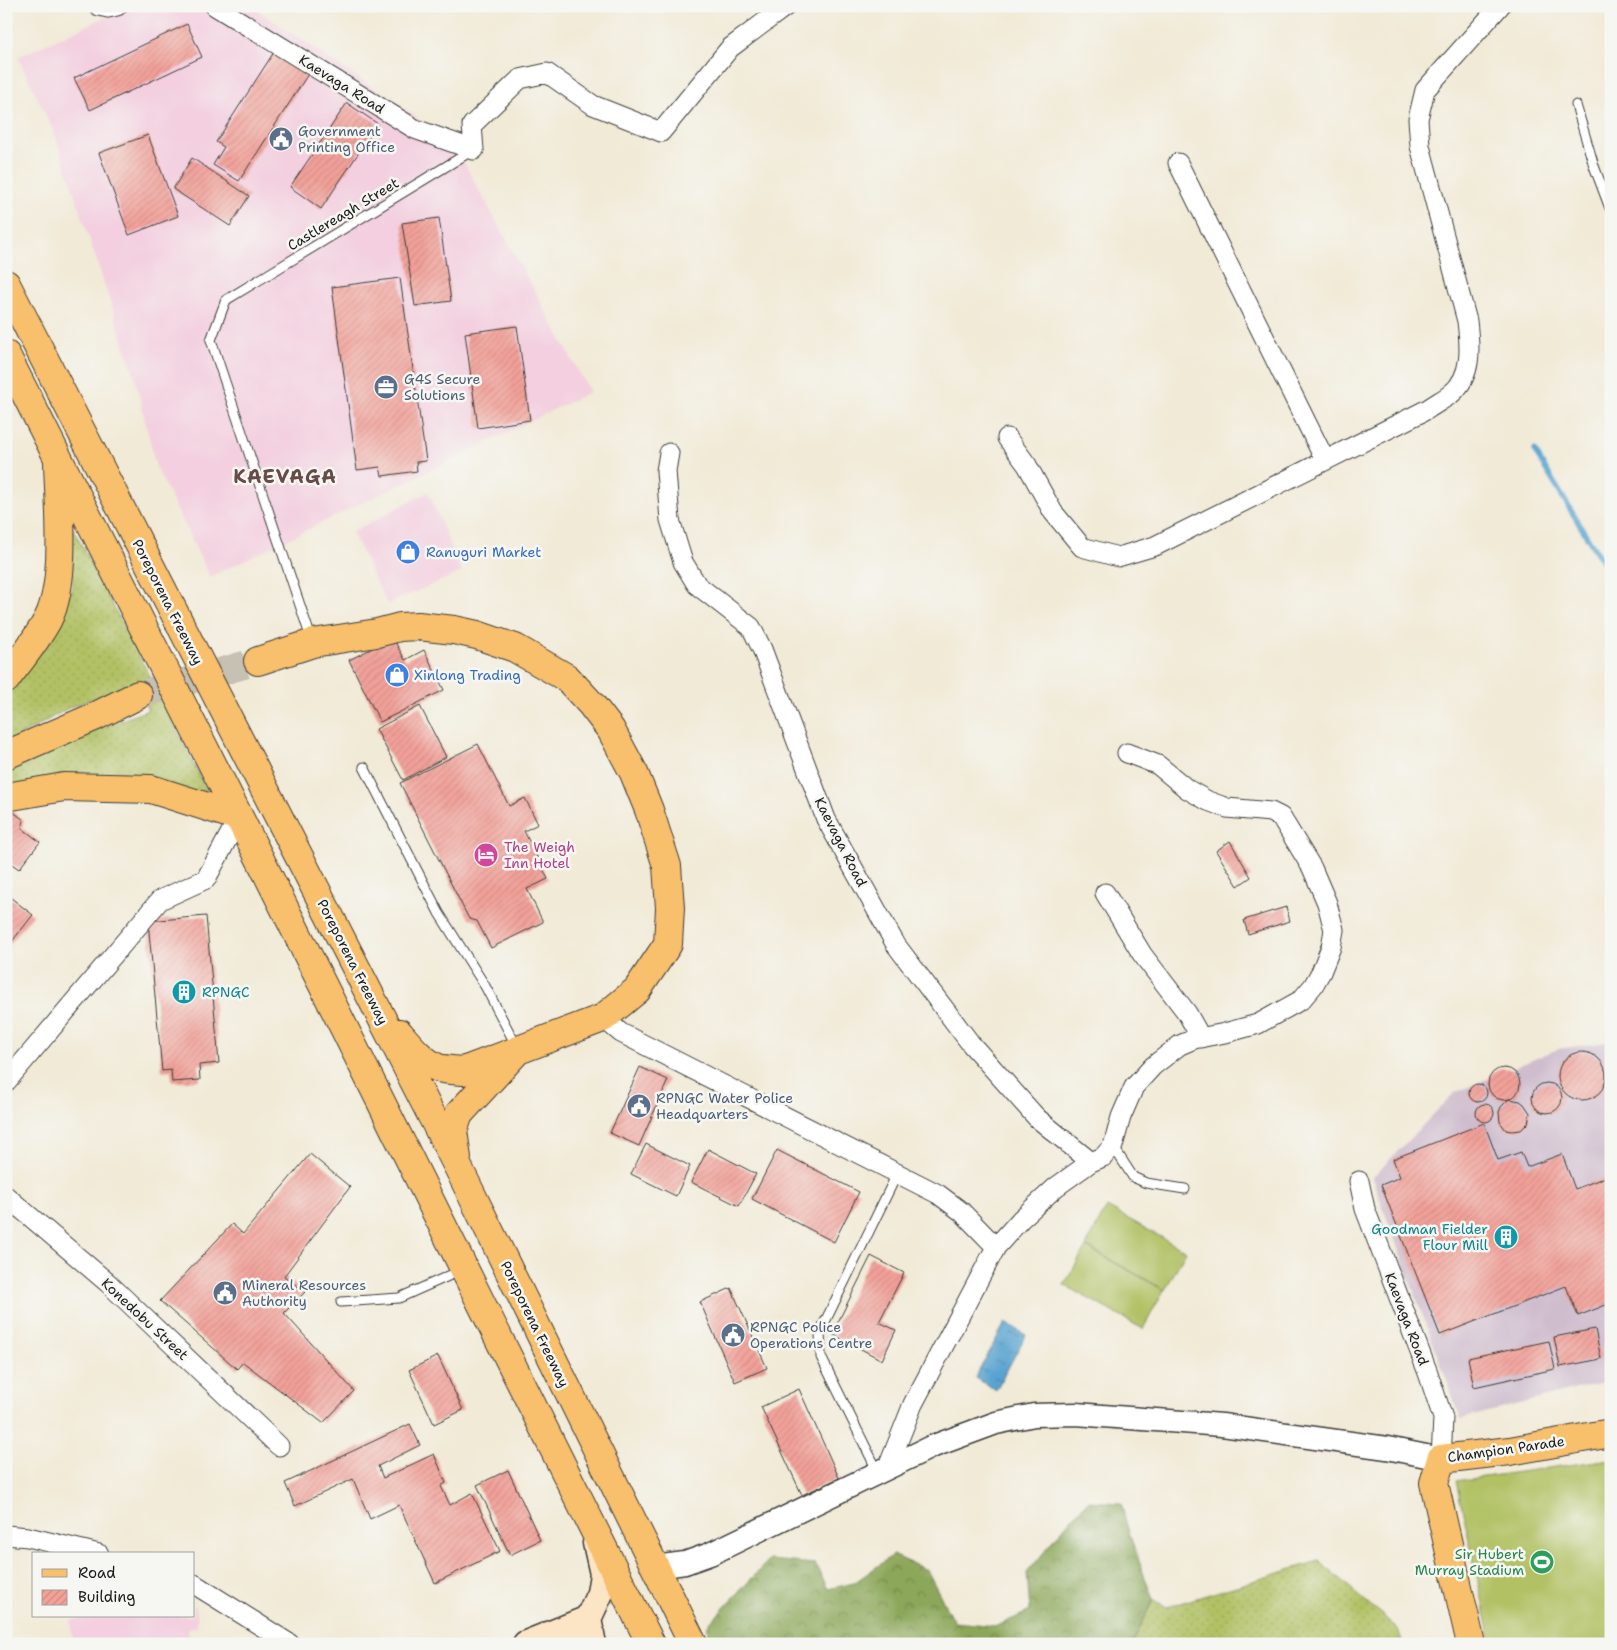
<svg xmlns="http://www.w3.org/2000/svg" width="1617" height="1650" font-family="'Shantell Sans',sans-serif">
<defs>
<pattern id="grass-dots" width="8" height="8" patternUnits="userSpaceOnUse" patternTransform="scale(1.25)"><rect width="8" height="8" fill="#b1c164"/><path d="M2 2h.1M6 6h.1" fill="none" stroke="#98a556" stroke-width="1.8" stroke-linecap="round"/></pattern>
<pattern id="forest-crowns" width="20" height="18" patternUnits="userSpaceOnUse" patternTransform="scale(1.25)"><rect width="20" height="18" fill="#8ca75a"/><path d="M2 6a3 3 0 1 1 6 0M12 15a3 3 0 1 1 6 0" fill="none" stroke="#72874a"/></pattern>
<pattern id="water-ripples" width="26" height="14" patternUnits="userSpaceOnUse" patternTransform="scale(1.25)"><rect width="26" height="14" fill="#58a3d0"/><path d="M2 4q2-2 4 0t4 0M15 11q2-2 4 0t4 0" fill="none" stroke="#4884a8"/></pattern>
<pattern id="building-hatch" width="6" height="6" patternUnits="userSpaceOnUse" patternTransform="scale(1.25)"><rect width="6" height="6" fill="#f2a199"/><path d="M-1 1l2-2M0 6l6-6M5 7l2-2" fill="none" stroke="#cf8a83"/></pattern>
</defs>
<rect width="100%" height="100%" fill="#f6f6f2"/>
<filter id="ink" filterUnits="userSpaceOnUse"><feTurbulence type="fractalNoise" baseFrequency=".02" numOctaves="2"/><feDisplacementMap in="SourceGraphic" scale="10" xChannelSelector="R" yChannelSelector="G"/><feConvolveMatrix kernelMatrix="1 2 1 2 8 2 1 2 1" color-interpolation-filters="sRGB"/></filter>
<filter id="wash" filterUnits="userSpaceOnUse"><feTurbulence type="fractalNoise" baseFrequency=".0096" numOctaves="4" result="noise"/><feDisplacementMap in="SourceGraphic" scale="20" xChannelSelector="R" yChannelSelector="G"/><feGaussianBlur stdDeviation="1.12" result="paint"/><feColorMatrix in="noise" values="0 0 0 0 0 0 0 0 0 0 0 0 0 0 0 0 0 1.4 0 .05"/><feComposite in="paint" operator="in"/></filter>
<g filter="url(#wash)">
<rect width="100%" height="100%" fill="#f1ead7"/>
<path fill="#f3cfdf" d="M130,6h121l160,107 50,44 129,235 -380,185 -54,-110 -21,-90 -80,-243 -37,-77z
M428,492l34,80 -75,32 -35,-72z
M194,1606h2l2,21 -10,2 1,7 -72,8h-44l-2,-24 34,-4h89z"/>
<path fill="#cfbdce" d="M1611,1040v340l-150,39 -89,-241 82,-85 104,-44 50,-7z"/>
<path fill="url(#grass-dots)" stroke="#666e40" d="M72,527l86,165 52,105 -204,-9v-17l43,-23 99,-38 -14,-26 -64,23 -64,37v-51l46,-55 21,-53z
M1319,1561l79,68 5,15h-271l21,-44 14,7z"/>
<path fill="url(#forest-crowns)" stroke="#54623b" d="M1088,1501l33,2 8,30 24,67 -21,44h-419l-7,-17 63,-67 46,4 13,25 26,-6 39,-28 34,15 27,52 43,4 33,-15 -3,-38 44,-54z"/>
<path fill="#b1c164" stroke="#666e40" d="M1107,1207l79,44 -21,39 -79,-44z
M1086,1247l78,43 -21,39 -79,-44z
M1611,1459v185h-119l-36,-163z"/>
<path fill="url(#water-ripples)" stroke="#3a6076" d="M1005,1323l21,12 -30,55 -21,-12z"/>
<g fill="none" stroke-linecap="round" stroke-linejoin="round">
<path stroke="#58a3d0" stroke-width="5.5" d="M1534,450l77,126"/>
</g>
<g id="blocks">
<path fill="url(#building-hatch)" d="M187,24l15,33 -112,53 -16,-32z
M276,49l34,22 -71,110 -26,-16 11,-18 -8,-5z
M347,103l31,21 -57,85 -31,-22z
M148,135l30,81 -49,19 -30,-82z
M192,158l57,38 -19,30 -57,-37z
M439,218l12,83 -36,5 -13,-83z
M400,278l26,183 -10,1 1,9 -35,5 -2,-9 -23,3 -25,-183z
M517,326l13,94 -52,8 -13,-95z
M393,638l12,22 19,-10 20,40 -64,32 -31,-62z
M420,706l26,51 -43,23 -27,-51z
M478,744l31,62 16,-8 13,26 -14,7 24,48 -21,10 16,33 -52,26 -14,-27 -8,-2 -69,-136z
M8,808l16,12 -2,8 18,14 -21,27 -13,-9v-49z
M1230,841l21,36 -13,9 -22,-35z
M6,894l27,21 -27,34z
M1286,907l4,14 -42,13 -4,-14z
M206,916l13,147 -20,2 1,15 -28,2 -1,-12 -9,1 -14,-150z
M1558 1076a24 24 0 1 1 48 0a24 24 0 1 1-48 0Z
M640,1067l28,13 -29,66 -29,-13z
M1488 1084a16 16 0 1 1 32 0a16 16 0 1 1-32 0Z
M1532 1098a15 15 0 1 1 30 0a15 15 0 1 1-30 0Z
M1469 1093a9 9 0 1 1 18 0a9 9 0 1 1-18 0Z
M1509,1099l11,2 4,3 6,9 -2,10 -7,7 -10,1 -5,-1 -6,-8 -1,-10 2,-5z
M1476 1113a9 9 0 1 1 18 0a9 9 0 1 1-18 0Z
M1484,1123l14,37 23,-8 6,15 35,-13 13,35 36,-14v128l-33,13 -12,-30 -126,49 -59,-150 19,-8 -7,-18z
M646,1144l44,22 -14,30 -45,-22z
M708,1149l48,25 -17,32 -48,-24z
M777,1150l82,42 -25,50 -82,-43z
M310,1154l40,33 -66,89 21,16 -21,21 70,78 -31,32 -80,-61 -6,7 -77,-68 72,-77 11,10z
M871,1256l33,17 -25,49 17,8 -14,30 -50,-26z
M731,1288l36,80 -32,14 -35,-80z
M1595,1329l6,30 -41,8 -6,-30z
M1549,1341l6,28 -81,18 -6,-29z
M438,1356l25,54 -29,14 -25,-54z
M799,1389l40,89 -37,17 -41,-88z
M410,1424l10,21 -42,21 5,12 51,-24 12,29 -5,3 9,19 22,-12 28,58 -65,32 -36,-78 -29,14 -17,-40 -58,27 -10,-23z
M508,1470l32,70 -30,15 -33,-70z"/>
</g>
</g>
<g filter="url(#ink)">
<use href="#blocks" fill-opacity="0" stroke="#3c3b38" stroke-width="1"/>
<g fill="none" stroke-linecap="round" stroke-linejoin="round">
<path stroke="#c6c1b2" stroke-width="28" stroke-dasharray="28 14" stroke-linecap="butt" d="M138,695l120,-34"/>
<defs>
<path id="service" d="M1576,105l18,61 17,45
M312,641l-101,-301 15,-40 247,-150
M364,767l75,146 46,73 32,61
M1113,1146l20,31 13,6 39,6
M341,1302l58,-4 63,-28
M878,1472l-57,-115 -1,-25 77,-158"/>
<path id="minor" d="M99,6l9,2 9,-2
M215,6l200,123 59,21 -2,-25 48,-46 27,-6 46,32 68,27 69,-84 56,-42
M1178,163l147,297
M1007,438l20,27 26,47 29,35 36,10 37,-11 273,-137c7,-5 16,-10 23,-15 22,-18 19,-48 16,-73l-47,-175 -2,-27 7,-29 75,-84
M669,453l-3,18 4,49 13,42 14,23 54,42 11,22 64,170 70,126 75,99 66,74 54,44
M1105,893l37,61 45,59 14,25
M603,1018l18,15 317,161 24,18 34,35
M6,1082l154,-182 46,-21 33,-62
M1359,1181l6,28 63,164 15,45 -2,41
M6,1196l102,87 171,163
M888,1467l25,-63 83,-157 25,-28 35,-32 35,-25 12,-5 10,-11 8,-29 13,-30 19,-21 27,-21 14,-6 31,-6 33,-9 43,-24 12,-14 8,-14 10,-25 3,-17 -7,-27 -15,-35 -31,-51 -10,-5 -44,-4 -19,-7 -21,-12 -29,-24 -31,-12
M6,1535l22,2 71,17
M194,1584l96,60"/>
<path id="tertiary" d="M655,1567l30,-4 25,-9 221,-107 65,-24 38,-8 42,-1 146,11 165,23 54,11"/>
<path id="secondary" d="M526,1644l62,-25
M593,1644l-5,-25 12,-26 3,-19 -7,-31"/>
<path id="primary" d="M1471,1644l-37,-161 7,-24 69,-8 101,-18"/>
<path id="trunk" d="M6,284l453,885 234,475
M6,355l233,462 412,827
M258,661l55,-18 64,-10 23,-6 18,-1 36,4 23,5 38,13 52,30 24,26 20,26 23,43 15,37 18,56 3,42 -2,36 -31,46 -34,28 -140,53c-8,-1 -18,-1 -25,-3 -16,-7 -28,-22 -39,-35
M6,679c15,-20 31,-39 42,-60 19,-38 11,-114 10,-157
M6,755l88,-38 44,-22
M6,797l58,-10 87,2 88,28
M457,1158l-4,-27 6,-17 57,-62"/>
</defs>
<use href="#service" stroke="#3c3b38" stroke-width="11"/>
<use href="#minor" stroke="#3c3b38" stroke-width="21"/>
<use href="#tertiary" stroke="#3c3b38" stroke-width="25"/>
<use href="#secondary" stroke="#3c3b38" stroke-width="29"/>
<use href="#primary" stroke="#3c3b38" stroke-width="30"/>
<use href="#trunk" stroke="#3c3b38" stroke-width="30"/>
<use href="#service" stroke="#fff" stroke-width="9"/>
<use href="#minor" stroke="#fff" stroke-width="19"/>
<use href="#tertiary" stroke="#fff" stroke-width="22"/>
<use href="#secondary" stroke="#fce5c4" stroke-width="26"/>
<use href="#primary" stroke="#f8bf6c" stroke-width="28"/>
<use href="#trunk" stroke="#f8bf6c" stroke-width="28"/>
</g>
</g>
<defs>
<symbol id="civic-disc" viewBox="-11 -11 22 22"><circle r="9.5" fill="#5c6f8a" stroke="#f6f6f2"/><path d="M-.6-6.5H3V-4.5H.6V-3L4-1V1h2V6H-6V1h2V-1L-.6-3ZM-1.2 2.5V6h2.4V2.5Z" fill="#fff"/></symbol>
<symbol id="office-disc" viewBox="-11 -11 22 22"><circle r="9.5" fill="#5c6f8a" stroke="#f6f6f2"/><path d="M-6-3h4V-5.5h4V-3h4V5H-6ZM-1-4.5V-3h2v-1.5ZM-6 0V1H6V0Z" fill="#fff"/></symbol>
<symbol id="shop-disc" viewBox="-11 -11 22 22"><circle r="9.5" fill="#3f7fe0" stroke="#f6f6f2"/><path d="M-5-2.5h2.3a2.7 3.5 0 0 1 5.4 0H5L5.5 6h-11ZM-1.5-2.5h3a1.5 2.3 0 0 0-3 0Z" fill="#fff"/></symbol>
<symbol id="hotel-disc" viewBox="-11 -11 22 22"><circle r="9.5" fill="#d1479c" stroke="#f6f6f2"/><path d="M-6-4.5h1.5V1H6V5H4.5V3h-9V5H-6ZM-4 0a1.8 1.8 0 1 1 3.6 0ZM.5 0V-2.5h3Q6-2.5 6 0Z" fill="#fff"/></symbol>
<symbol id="building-disc" viewBox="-11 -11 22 22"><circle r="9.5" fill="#0f9aa8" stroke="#f6f6f2"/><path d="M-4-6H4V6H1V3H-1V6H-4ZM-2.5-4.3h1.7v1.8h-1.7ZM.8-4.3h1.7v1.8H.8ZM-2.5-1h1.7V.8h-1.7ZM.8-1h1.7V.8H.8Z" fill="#fff"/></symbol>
<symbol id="stadium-disc" viewBox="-11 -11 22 22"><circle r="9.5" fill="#2e9e5b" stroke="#f6f6f2"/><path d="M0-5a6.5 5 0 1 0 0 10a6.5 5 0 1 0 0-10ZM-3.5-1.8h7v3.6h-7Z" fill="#fff"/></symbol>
</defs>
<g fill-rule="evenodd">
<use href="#civic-disc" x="267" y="125" width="28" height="28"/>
<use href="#office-disc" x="372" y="373" width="28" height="28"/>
<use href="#shop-disc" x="394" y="538" width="28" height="28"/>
<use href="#shop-disc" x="383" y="661" width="28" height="28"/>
<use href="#hotel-disc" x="472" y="841" width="28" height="28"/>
<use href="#building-disc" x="170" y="978" width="28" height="28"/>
<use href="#civic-disc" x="625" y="1092" width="28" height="28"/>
<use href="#building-disc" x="1492" y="1223" width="28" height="28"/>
<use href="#civic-disc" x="211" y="1279" width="28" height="28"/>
<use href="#civic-disc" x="719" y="1321" width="28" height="28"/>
<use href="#stadium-disc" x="1528" y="1548" width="28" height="28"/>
</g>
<g text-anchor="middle" stroke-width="5" stroke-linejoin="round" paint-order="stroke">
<g font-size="14" fill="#1c1c1c" stroke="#f6f6f2">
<text transform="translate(342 84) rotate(32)" y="5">Kaevaga Road</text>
<text transform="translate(343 214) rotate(-31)" y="5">Castlereagh Street</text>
<text transform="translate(168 602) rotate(63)" y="5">Poreporena Freeway</text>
<text transform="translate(841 842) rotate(63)" y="5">Kaevaga Road</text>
<text transform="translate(353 962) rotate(63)" y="5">Poreporena Freeway</text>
<text transform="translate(145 1319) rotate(43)" y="5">Konedobu Street</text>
<text transform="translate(1407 1319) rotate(69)" y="5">Kaevaga Road</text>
<text transform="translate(535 1324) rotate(64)" y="5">Poreporena Freeway</text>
<text transform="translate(1506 1449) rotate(-8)" y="5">Champion Parade</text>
</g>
<g font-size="14" fill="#4e5e75" stroke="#f6f6f2" text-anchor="start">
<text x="298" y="136">Government<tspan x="298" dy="16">Printing Office</tspan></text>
<text x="404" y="384">G4S Secure<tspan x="404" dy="16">Solutions</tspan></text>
<text x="656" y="1103">RPNGC Water Police<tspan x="656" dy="16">Headquarters</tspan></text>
<text x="242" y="1290">Mineral Resources<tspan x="242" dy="16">Authority</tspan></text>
<text x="750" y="1332">RPNGC Police<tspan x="750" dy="16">Operations Centre</tspan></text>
</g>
<g font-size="14" fill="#366cbe" stroke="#f6f6f2" text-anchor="start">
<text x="426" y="557">Ranuguri Market</text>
<text x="414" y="680">Xinlong Trading</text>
</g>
<g font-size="14" fill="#b23c85" stroke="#f6f6f2" text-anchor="start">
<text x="504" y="852">The Weigh<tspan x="504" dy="16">Inn Hotel</tspan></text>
</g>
<g font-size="14" fill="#0d838f" stroke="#f6f6f2" text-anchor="start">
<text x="202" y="997">RPNGC</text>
<text x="1488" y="1234" text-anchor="end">Goodman Fielder<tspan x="1488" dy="16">Flour Mill</tspan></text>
</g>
<g font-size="14" fill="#27864d" stroke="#f6f6f2" text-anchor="end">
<text x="1524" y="1559">Sir Hubert<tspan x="1524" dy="16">Murray Stadium</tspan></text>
</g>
<g font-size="19" font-weight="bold" letter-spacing="1" fill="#674b48" stroke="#f6f6f2">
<text x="285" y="483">KAEVAGA</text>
</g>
</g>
<rect width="1617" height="1650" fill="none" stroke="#f6f6f2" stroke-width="25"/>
<rect x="32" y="1552" width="162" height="65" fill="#f6f6f2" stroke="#9f9f9c"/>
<rect x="42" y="1569" width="25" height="8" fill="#f8bf6c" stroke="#9f9f9c"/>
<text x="78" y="1578" font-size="15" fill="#1c1c1c">Road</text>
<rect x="42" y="1590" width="25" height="15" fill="url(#building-hatch)" stroke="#9f9f9c"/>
<text x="78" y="1602" font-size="15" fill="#1c1c1c">Building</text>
</svg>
